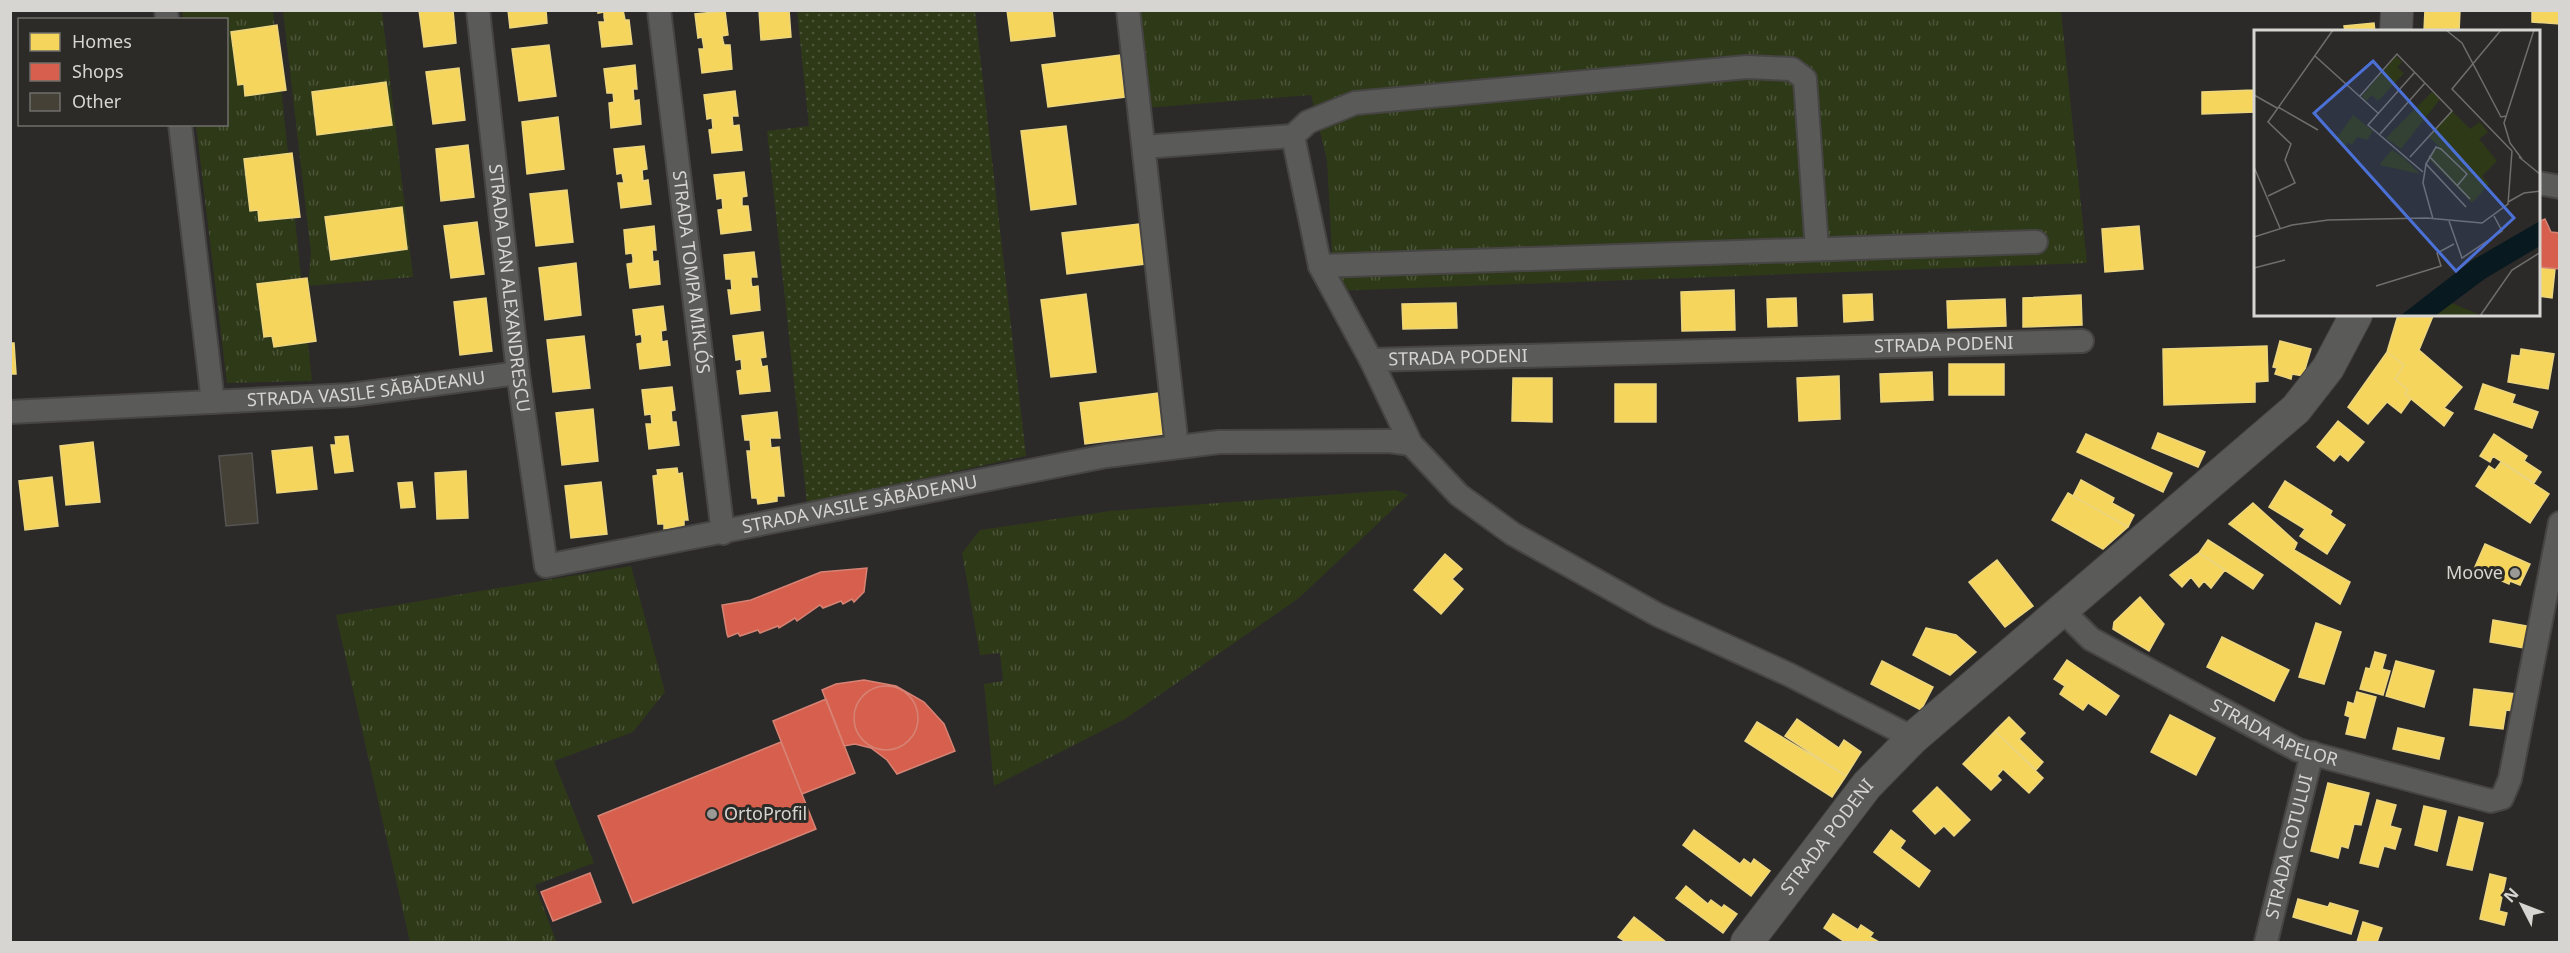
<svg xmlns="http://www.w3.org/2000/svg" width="2570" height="953" font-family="'Noto Sans',sans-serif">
<defs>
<pattern id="grass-tufts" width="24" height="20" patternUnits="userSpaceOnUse" patternTransform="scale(1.5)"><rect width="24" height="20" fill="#2e3918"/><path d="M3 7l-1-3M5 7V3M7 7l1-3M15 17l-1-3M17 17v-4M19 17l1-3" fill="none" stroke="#4c5539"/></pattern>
<pattern id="garden-dots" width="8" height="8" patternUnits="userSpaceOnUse" patternTransform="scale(1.5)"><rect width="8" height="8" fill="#2e3918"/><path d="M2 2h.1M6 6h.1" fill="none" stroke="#4c5539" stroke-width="1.8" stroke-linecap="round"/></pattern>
</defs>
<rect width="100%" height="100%" fill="#2b2a28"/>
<path fill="url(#grass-tufts)" d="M182,11h91l39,370 -85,2 -31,-258 30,-1v-104l-43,-1z
M283,11h99l31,266 -105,9 3,-33z
M1134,11h927l26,252 -753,28 -7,-131 -16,-65 -166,13z
M1396,490l12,5 -109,103 -174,121 -131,67 -10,-102 19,-3 -3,-28 -20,2 -18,-102 18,-23 130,-19z
M631,566l34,126 -32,40 -79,29 40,102 -59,22 21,56 -146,1 -74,-327z"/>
<path fill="url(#garden-dots)" d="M797,11h178l51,445 -219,48 -40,-373 42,-5z"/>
<path fill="#f6d55c" stroke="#ecd57f" stroke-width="1.5" d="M419,10h34l3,33 -32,4z
M508,10h38l1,13 -37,5z
M598,10h25l2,10h4l3,24 -30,3 -3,-25h6l-1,-5v-5l-6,1z
M759,10h30l2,27 -30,3z
M1007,10h45l3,26 -44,5z
M2425,10h35l-1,22 -35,-1z
M2532,10h28v14l-28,-2z
M725,11l3,24 -6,1 1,5 1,4h6l2,24 -30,4 -3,-24h5l-2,-12 -4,1 -3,-24z
M2374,23l1,9h-30l-1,-6z
M277,25l9,65 -41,6 -1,-12 -6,1 -7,-53z
M549,45l7,51 -37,5 -7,-52z
M1120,55l5,42 -77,10 -6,-42z
M635,65l2,24h-4l1,12 5,-1 2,24 -30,4 -2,-25 5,-1 -1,-9h-6l-3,-24z
M459,68l6,52 -32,4 -7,-52z
M386,82l6,43 -75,10 -5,-43z
M2254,86l1,26 -53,2v-22l52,-2z
M735,91l3,25h-6l1,10 6,-1 3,25 -30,3 -3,-23 4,-1 -1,-11 -5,1 -3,-24z
M558,117l6,52 -37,5 -5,-52z
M1066,126l10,78 -45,6 -10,-79z
M468,145l6,52 -33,4 -5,-52z
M644,146l3,23 -5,1 1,11 5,-1 3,24 -30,4 -3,-25h6l-2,-10 -5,1 -3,-25z
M292,153l8,64 -41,4 -1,-11 -8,1 -6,-52z
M744,172l3,24 -5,1v9h6l3,24 -30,4 -3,-24 5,-1 -1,-11 -5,1 -3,-24z
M567,190l6,52 -37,4 -6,-52z
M402,207l5,42 -76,11 -6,-43z
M477,222l7,52 -33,4 -7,-52z
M1139,224l6,40 -78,10 -5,-41z
M654,226l2,24h-4l1,12 5,-1 2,23 -30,4 -3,-24 6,-1v-5l-1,-5 -6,1 -2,-24z
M2139,226l4,43 -38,3 -3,-43z
M754,252l3,25h-6v5l1,5 6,-1 2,24 -29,4 -3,-24h4l-1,-11h-5l-2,-24z
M576,263l5,52 -36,5 -6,-52z
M2538,267l17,2 -3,29 -14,-2z
M307,278l9,63 -42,6 -2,-11 -8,1 -7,-53z
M1734,290l1,40 -53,1 -1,-39z
M1086,294l10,78 -45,5 -10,-77z
M1872,294l1,26 -29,2 -1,-27z
M2081,295l1,30 -59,2v-29z
M486,298l6,53 -32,4 -6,-53z
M1796,298l1,28 -29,1 -1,-28z
M2005,299l1,27 -58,2 -1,-27z
M1456,303l1,25 -54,1 -1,-25z
M663,306l3,24 -5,1 1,11 5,-1 3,24 -30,4 -3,-25 5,-1v-5l-1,-4 -5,1 -3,-25z
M2398,315l35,1 -14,34 43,37 -18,21 9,5 -9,13 -39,-32 3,-4 -13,-11 9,-14 -17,-13z
M763,332l3,25 -6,1 1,4 1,5 5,-1 3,25 -30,3 -3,-23 5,-1 -1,-11 -5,1 -3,-24z
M584,336l6,52 -37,4 -6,-52z
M2280,341l31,8 -8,27 -11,-2 -1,5 -16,-5 2,-6 -4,-1z
M10,343h4l2,31h-6z
M2267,346l1,35 -13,1v20l-91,3 -1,-56z
M2521,349l33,5 -6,35 -40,-7 4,-27 8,1z
M2387,352l17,13 -9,14 13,11 -3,4 6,5 -10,14 -14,-11 -19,22 -20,-17z
M1949,364h55v31h-55z
M1932,372l1,28 -52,2 -1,-28z
M1839,376l1,43 -41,2 -2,-43z
M1513,378h39v44l-40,-1z
M1615,384h41v38h-41z
M2483,384l32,11 -3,8 26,9 -6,16 -57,-19z
M672,387l3,23 -4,1 1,11h4l3,23 -30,4 -3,-25h6l-1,-10 -6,1 -3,-25z
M1158,393l5,41 -78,10 -5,-41z
M593,409l5,52 -36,4 -6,-52z
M777,412l3,26h-10l1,10 8,-1 5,49h-7v5l-19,3 -1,-6h-5l-5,-47h4l-1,-11h-5l-3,-24z
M2338,421l26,21 -16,19 -8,-7 -6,7 -17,-14z
M2158,433l47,19 -7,15 -46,-19z
M2086,434l86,39 -9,19 -86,-40z
M2494,434l33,22 -3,5 17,11 -7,11 -41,-27 -3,6 -10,-6z
M348,436l5,35 -18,2 -4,-28h5l-1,-8z
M93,442l7,60 -34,3 -6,-59z
M312,447l5,42 -40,4 -5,-42z
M2501,462l48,32 -19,29 -54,-37 13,-20 6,4z
M677,468l1,6 4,-1 6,47h-4v6l-20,3v-5h-6l-5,-48 5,-1 -1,-5z
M466,471l2,47 -31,1 -2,-46z
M52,477l6,49 -33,4 -6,-49z
M2081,480l33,18 -2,5 22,12 -6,12 -55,-31z
M2285,481l47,30 -2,4 15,10 -18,29 -27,-18 5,-7 -36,-22z
M412,482l3,25 -14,1 -3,-25z
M601,482l6,52 -36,4 -6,-52z
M2068,493l5,3 55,31 -25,22 -51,-29z
M2253,503l44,40 -3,7 56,32 -10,22 -111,-80z
M2208,540l55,35 -10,14 -54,-36z
M2485,544l45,20 -10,21 -10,-4 -1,3 -35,-15z
M2199,553l26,17 -14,18 -7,-7 -5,6 -8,-10 -9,10 -12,-12z
M1445,554l17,15 -10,10 11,10 -22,25 -27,-24z
M1997,560l36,46 -28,21 -36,-45z
M2140,597l24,27 -15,27 -36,-22 1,-7z
M2493,620l40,7 -4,22 -39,-7z
M2316,623l25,9 -17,52 -25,-7z
M1926,628l30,7 20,17 -26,23 -37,-20z
M2222,637l67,33 -15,31 -67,-34z
M2375,652l11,3 -4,14 8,2 -7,24 -23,-6 6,-21 4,1z
M2067,660l52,36 -13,19 -18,-12 -5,7 -23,-16 5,-8 -11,-7z
M1882,661l51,26 -12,23 -50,-26z
M2396,661l38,10 -10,36 -38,-11z
M2474,689l42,5 -2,17 -8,-1 -3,19 -33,-4z
M2357,692l19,5 -11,41 -19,-4 4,-17 -5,-2 3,-13 6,2z
M2170,715l45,23 -19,37 -45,-23z
M2009,717l16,16 -6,6 24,23 -7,8 -41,-39z
M1797,719l42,29 5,-8 17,12 -15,24 -61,-40z
M1757,722l89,54 -14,21 -87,-56z
M2398,728l46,10 -5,21 -46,-10z
M1995,731l48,47 -14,15 -26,-24 -6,7 4,4 -10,10 -28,-26z
M2328,783l41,10 -8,32 -7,-1 -6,24 -7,-2 -3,12 -27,-7z
M1937,787l33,33 -16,16 -10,-10 -9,8 -22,-23z
M2377,800l19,5 -6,21 11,3 -6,20 -11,-3 -6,21 -18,-4z
M2424,806l22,5 -9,40 -22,-6z
M2459,817l24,6 -11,47 -25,-5z
M1694,830l46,34 4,-5 7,5 3,-5 16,12 -19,25 -68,-51z
M1891,830l14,11 -5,7 30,23 -11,16 -45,-35z
M2490,874l16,4 -7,33 8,2 -3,12 -24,-6z
M1686,886l22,18 3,-4 11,8 2,-3 13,9 -14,19 -47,-35z
M2298,899l30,8 2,-4 28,8 -7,23 -58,-17z
M1833,914l25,16 3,-5 12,8 -3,4 9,5h-34l-21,-14z
M1634,917l32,25h-40l-8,-5z
M2363,922l19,6 -5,14h-20z"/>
<path fill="#d6604d" stroke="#d68375" stroke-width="1.5" d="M2545,219l6,13 9,1v36l-22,-2v-45z
M867,568l-3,24 -10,10 -2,-3 -9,5 -2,-3 -18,7 -3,-3 -23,16 -2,-3 -16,10 -1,-2 -18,7 -2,-3 -18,6 -2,-3 -10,4 -1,-3 -5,-29 29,-5 70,-28z
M864,680l32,6 28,16 20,22 11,27 -58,23 -10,-14 -16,-12 -16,-4 -11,2 -22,-56 14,-6z
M854 718a32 32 0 1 1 64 0a32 32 0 1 1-64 0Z
M826,699l29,74 -53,21 -29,-73z
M781,742l35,87 -183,74 -35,-87z
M590,873l11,29 -48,19 -12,-29z"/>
<path fill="#464136" stroke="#555452" stroke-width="1.5" d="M252,453l6,70 -32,3 -7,-70z"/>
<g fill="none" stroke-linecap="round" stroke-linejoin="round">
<defs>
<g id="street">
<path d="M166,10l1,10"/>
<path id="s1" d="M478,10l40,363 28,193 560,-110 113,-14 170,-1 22,3"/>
<path id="s2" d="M659,10l64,523"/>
<path d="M1128,10l49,437"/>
<path d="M180,124l33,278"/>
<path d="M1144,147l149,-11"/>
<path d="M2538,183l22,4"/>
<path d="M1320,266l716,-24"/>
<path d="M1371,360l-51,-94 -27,-130 15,-14 47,-19 392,-36 45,2 13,10 12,170"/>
<path id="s3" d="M10,412l341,-17 167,-22"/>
<path id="s4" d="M2063,611l28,28 207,111 193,51 11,-3 8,-19 50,-256"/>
<path id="s5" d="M1913,738l-123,-63 -132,-60 -145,-81 -54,-39 -48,-51 -40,-84 711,-19"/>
<path id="s6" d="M2266,942l46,-189"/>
</g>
<g id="secondary">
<path d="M2396,32l1,-22"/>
<path id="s7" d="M1747,942l120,-157 46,-47 383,-329 32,-41 28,-53"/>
</g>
</defs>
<use href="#street" stroke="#464544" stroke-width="26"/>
<use href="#secondary" stroke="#464544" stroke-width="34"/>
<use href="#street" stroke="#5a5a58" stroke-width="22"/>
<use href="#secondary" stroke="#5a5a58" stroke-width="32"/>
</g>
<g fill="#9a9996" stroke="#2c2b27" stroke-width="2">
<circle cx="2515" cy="573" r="6"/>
<circle cx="712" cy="814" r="6"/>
</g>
<g text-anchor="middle" stroke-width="6" stroke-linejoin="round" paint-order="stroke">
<g font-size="18" fill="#d6d5d2" stroke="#2c2b27">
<text dy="6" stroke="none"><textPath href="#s2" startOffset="264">STRADA TOMPA MIKLÓS</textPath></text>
<text dy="6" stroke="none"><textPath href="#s1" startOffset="280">STRADA DAN ALEXANDRESCU</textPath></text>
<text dy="6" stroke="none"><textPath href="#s5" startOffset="1252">STRADA PODENI</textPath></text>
<text dy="6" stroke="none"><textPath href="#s5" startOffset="766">STRADA PODENI</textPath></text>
<text dy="6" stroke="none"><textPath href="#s3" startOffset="357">STRADA VASILE SĂBĂDEANU</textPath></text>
<text dy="6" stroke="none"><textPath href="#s1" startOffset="880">STRADA VASILE SĂBĂDEANU</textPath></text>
<text dy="6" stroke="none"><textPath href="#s4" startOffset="246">STRADA APELOR</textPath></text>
<text dy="6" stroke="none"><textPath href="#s7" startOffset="132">STRADA PODENI</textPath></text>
<text dy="6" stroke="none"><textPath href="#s6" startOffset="98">STRADA COTULUI</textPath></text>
</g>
<g font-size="18" fill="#d6d5d2" stroke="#2c2b27" text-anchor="end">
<text x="2503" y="579">Moove</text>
<text x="724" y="820" text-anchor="start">OrtoProfil</text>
</g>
</g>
<g transform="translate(2254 30)">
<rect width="286" height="286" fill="#2b2a28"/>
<path d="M142,26l6,6 -5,5 7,6 -26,28 -6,-6 -6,6 -4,-5zM198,81l18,18 10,-7 8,10 -9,7 18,22 -15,15 7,8 -17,19 -44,-45 11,-12 -10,-9zM99,85l20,16 -6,9 -10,-3 -5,8 -4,-3 -2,5 -11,-6zM138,120l11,7 17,17 -41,-9z" fill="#2e3918"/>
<path d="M198,273l26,11v2h-43z" fill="#2e3918"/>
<path d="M178,62l8,7 -39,50 -15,-11z" fill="#2e3918"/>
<path d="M286,191v25l-54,32 -51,38h-35l71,-55z" fill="#081920"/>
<path fill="none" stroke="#6f6e6c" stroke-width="1.5" d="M192,0l16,13 39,74 5,-1M247,0l-49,59 60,62M61,26l63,57M161,42l-47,53 55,47M0,65l23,13M106,66l37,-42 55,57 -42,46M24,77l40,23M126,104l45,-51M175,126l41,43M265,127l22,18M268,129l-12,-16 -6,-20 30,-93M172,134l10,-17 5,2 26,25 -10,12M0,137l26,61M14,166l27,-13 -10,-23 6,-16 -23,-22 65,-92M254,172l16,-9 17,-2M179,189l-10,-36 3,-19 40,43M195,191l13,37 40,-27 -8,-15M0,207l38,-12 36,-5 99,-2 55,5 26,-19 4,-53M0,238l31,-8M122,256l65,-20 -4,-13 17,-9M226,286l32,-46 29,-18"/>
<path fill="#4b70d6" fill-opacity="0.15" stroke="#4b70d6" stroke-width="3" d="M119,31l141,157 -58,53 -142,-158z"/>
<rect width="286" height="286" fill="none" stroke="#d6d5d2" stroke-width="3"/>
</g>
<rect width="2570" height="953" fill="none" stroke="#d6d5d2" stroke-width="24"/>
<rect x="18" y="18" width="210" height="108" fill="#2c2b27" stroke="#706f6b" stroke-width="1.5"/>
<rect x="30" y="33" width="30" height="18" fill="#f6d55c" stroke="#706f6b" stroke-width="1.5"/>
<text x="72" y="48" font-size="18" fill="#d6d5d2">Homes</text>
<rect x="30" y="63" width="30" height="18" fill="#d6604d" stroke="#706f6b" stroke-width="1.5"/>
<text x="72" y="78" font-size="18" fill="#d6d5d2">Shops</text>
<rect x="30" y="93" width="30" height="18" fill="#464136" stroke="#706f6b" stroke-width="1.5"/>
<text x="72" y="108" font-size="18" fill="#d6d5d2">Other</text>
<g transform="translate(2522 905) rotate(312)" stroke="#2c2b27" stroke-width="4.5" paint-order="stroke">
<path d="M0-4.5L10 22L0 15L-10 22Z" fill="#d6d5d2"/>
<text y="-9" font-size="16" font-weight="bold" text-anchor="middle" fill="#d6d5d2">N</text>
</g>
</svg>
